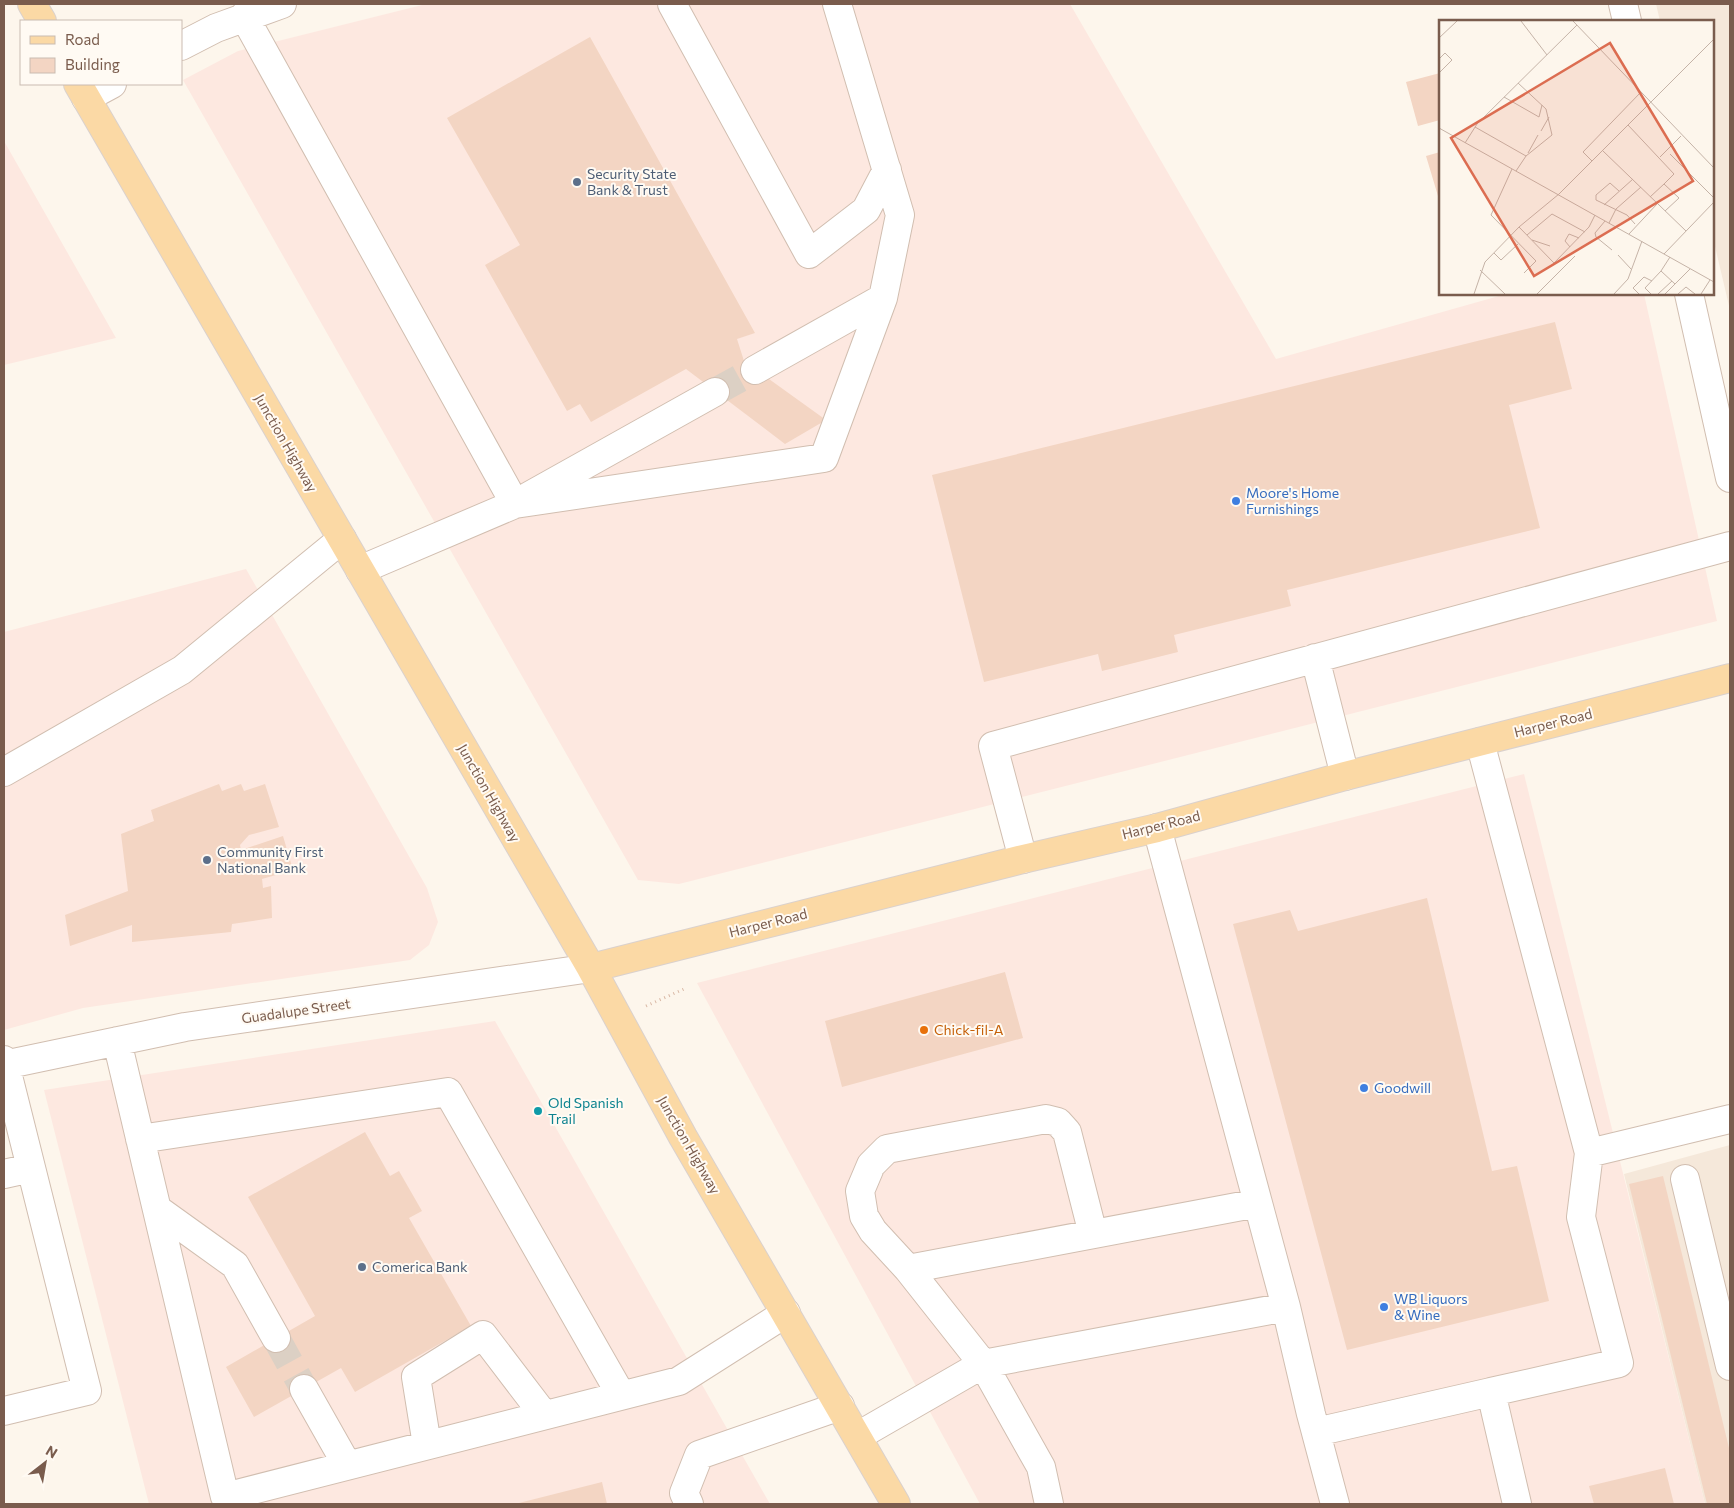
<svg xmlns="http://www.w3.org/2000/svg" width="1734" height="1508" font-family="Commissioner,sans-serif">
<rect width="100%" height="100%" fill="#fdf6ec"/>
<path fill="#f5e8da" d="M1656,4h74v306l-17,-72v-217h-53z
M1730,1145v359h-25l-81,-330z"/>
<path fill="#fde8e0" d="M426,4h644l206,355 230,-65h138l73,327 -1038,263 -41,-4 -455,-800 55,-29z
M4,141l112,197 -112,27z
M246,569l181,319 11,34 -9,23 -19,15 -327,48 -79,22v-398z
M1524,774l181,730h-725l-283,-521z
M495,1021l275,483h-621l-105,-414z"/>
<path fill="#f3d5c3" d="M590,37l165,296 -18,6 7,22 82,59 -41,24 -99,-75 -95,53 -11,-18 -13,7 -82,-146 35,-20 -73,-127z
M1440,73v47l-22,6 -12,-44z
M1440,152v44h-2l-12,-40z
M1555,322l17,67 -63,16 31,123 -253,62 4,16 -117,29 4,17 -76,19 -4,-17 -114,28 -52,-207z
M219,784l3,7 19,-7 3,7 21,-7 14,43 -30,8 -9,10 1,5 42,-14 10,34 -31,9 1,9 8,-2 1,32 -40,6 -1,8 -99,10v-17l-62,21 -5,-31 63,-24 -7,-57 33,-13 -3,-11z
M1427,898l65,273 25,-5 32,135 -202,49 -114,-426 57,-14 8,21z
M1005,972l18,66 -181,49 -17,-66z
M365,1132l25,44 9,-5 23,40 -13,7 62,108 -116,66 -14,-24 -87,49 -28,-50 89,-51 -67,-119z
M1663,1176l67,276v52h-23l-78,-320z
M1665,1468l9,36h-80l-5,-18z
M602,1482l5,22h-92z"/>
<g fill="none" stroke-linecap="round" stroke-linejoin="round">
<path stroke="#dcd0c4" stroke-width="28" stroke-dasharray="28 14" stroke-linecap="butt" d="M715,392l40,-22
M276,1338l28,51"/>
<defs>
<path id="minor" d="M672,4l137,250 57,-44 21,-40
M1623,4l4,17
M244,16l271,488 -155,66
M181,46l35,-18 66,-24
M86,98l26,-14
M1689,294l41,184
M755,370l128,-72
M529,496l186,-104
M515,504l309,-46 59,-160 17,-83 -63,-211
M1315,658l30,118
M1480,742l109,411 -8,64 38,146 -128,29
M4,772l178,-102 160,-131
M1157,828l129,479 25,107 24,90
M1023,859l-30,-113 737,-200
M117,1041l108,456 454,-116 107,-68
M4,1060l83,331 -83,20
M4,1065l181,-38 406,-59
M140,1139l308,-47 173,303
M1589,1153l141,-34
M4,1174l27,-6
M1685,1179l45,187
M157,1209l78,56 41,73
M908,1269l350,-66
M304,1389l43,76
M1316,1432l175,-40 26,112
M858,1436l125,-72 303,-57
M427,1445l-11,-68 67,-42 61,80
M689,1504l-5,-11 15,-38 141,-49
M1049,1504l-8,-37 -58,-103 -75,-95 -35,-38 -9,-15 -4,-25 11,-26 16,-16 159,-30 12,3 9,10 26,102"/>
<path id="major" d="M32,4l10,17
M78,84l513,884 92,169 213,367
M591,968l432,-109 134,-31 188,-52 385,-98"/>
</defs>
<use href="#minor" stroke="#d1beb0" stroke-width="30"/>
<use href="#major" stroke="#dad1cd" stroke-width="30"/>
<path stroke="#d9b8a5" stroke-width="3" stroke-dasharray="1 4" stroke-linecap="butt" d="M646,1006l38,-17"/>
<use href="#minor" stroke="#fff" stroke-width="28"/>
<use href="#major" stroke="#fbd9a5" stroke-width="28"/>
</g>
<g fill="#5c6f8a" stroke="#fffaf3" stroke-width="2">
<circle cx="577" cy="182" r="5"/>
<circle cx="207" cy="860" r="5"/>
<circle cx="362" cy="1267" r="5"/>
</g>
<g fill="#3f7fe0" stroke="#fffaf3" stroke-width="2">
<circle cx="1236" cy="501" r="5"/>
<circle cx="1364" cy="1088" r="5"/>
<circle cx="1384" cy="1307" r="5"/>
</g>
<circle fill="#e8710a" stroke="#fffaf3" stroke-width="2" cx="924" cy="1030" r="5"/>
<circle fill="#0f9aa8" stroke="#fffaf3" stroke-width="2" cx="538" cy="1111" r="5"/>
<g text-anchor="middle" stroke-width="4" stroke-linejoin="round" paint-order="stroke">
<g font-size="14" fill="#4e5e75" stroke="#fffaf3" text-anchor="start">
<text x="587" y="179">Security State<tspan x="587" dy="16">Bank &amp; Trust</tspan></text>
<text x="217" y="857">Community First<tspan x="217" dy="16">National Bank</tspan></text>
<text x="372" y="1272">Comerica Bank</text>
</g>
<g font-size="14" fill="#7a5c4d" stroke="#fffaf3">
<text transform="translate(286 443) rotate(60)" y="5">Junction Highway</text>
<text transform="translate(1553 723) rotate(-14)" y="5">Harper Road</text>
<text transform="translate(489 793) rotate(60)" y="5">Junction Highway</text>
<text transform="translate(1161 825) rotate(-14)" y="5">Harper Road</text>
<text transform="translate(768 923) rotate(-14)" y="5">Harper Road</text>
<text transform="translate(296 1011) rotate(-8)" y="5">Guadalupe Street</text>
<text transform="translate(689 1145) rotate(60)" y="5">Junction Highway</text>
</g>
<g font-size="14" fill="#366cbe" stroke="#fffaf3" text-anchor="start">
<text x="1246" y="498">Moore's Home<tspan x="1246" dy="16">Furnishings</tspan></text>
<text x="1374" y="1093">Goodwill</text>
<text x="1394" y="1304">WB Liquors<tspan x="1394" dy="16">&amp; Wine</tspan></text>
</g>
<g font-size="14" fill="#c56008" stroke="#fffaf3" text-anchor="start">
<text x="934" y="1035">Chick-fil-A</text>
</g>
<g font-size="14" fill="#0d838f" stroke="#fffaf3" text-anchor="start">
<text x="548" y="1108">Old Spanish<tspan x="548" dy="16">Trail</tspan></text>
</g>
</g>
<g transform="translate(1439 20)">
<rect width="275" height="275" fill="#fdf6ec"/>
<path fill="none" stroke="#c5b3a7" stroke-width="1" d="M82,1l26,34M134,1l141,147M0,18l18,-17M0,39l6,-6 7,7 -13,13M79,63l28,26 6,26 -26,21M65,77l35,20 3,-12M189,105l46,49 -10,10M36,107l51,29 -10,15M0,108l275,154M102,111l8,-14M26,123l12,-19 100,-99M164,131l83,80M89,133l10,-18M231,134l44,44M221,137l21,-21M153,141l-9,-9 58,-60M73,149l-21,46 45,46 -12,12M180,171l-9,-8 -14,12v5l31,15 8,9M120,174l155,-155M211,177l14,-13 15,14 -14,13M165,185l29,-26M166,201l-10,12 1,4 16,13M170,203l7,-14 25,-22M80,207l35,36 35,-36 6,-12M190,214l28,-30M88,215l25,-21 33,18M93,220l18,6M131,227l-5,-6 4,-7 10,4M55,233l7,7 17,-16M225,234l50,-52M179,235l13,14M231,237l-9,14 14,13M41,250l25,24M35,274l11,-32 34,-35 40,-33M98,274l38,-38M175,274l14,-15 14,-38M200,274l-6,-6 11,-11 8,4M212,274l-6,-6 16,-17M219,274l14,-13M226,274l25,-25M239,274l8,-7 9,7M262,274l9,-14"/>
<path fill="#dc6d51" fill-opacity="0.15" stroke="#dc6d51" stroke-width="2.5" d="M171,23l83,138 -159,95 -83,-138z"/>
<rect width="275" height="275" fill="none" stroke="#7a5c4d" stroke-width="2.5"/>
</g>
<rect width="1734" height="1508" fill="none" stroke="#7a5c4d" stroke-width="10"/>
<rect x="20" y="20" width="162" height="65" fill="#fffaf3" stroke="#cabbb1"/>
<rect x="30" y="36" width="25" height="8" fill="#fbd9a5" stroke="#cabbb1"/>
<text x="65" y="45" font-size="15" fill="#7a5c4d">Road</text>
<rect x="30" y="58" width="25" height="15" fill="#f3d5c3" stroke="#cabbb1"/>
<text x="65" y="70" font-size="15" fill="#7a5c4d">Building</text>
<g transform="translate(45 1463) rotate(31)" stroke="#fffaf3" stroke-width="4" paint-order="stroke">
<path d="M0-4L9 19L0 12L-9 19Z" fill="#7a5c4d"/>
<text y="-8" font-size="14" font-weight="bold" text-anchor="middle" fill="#7a5c4d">N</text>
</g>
</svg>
